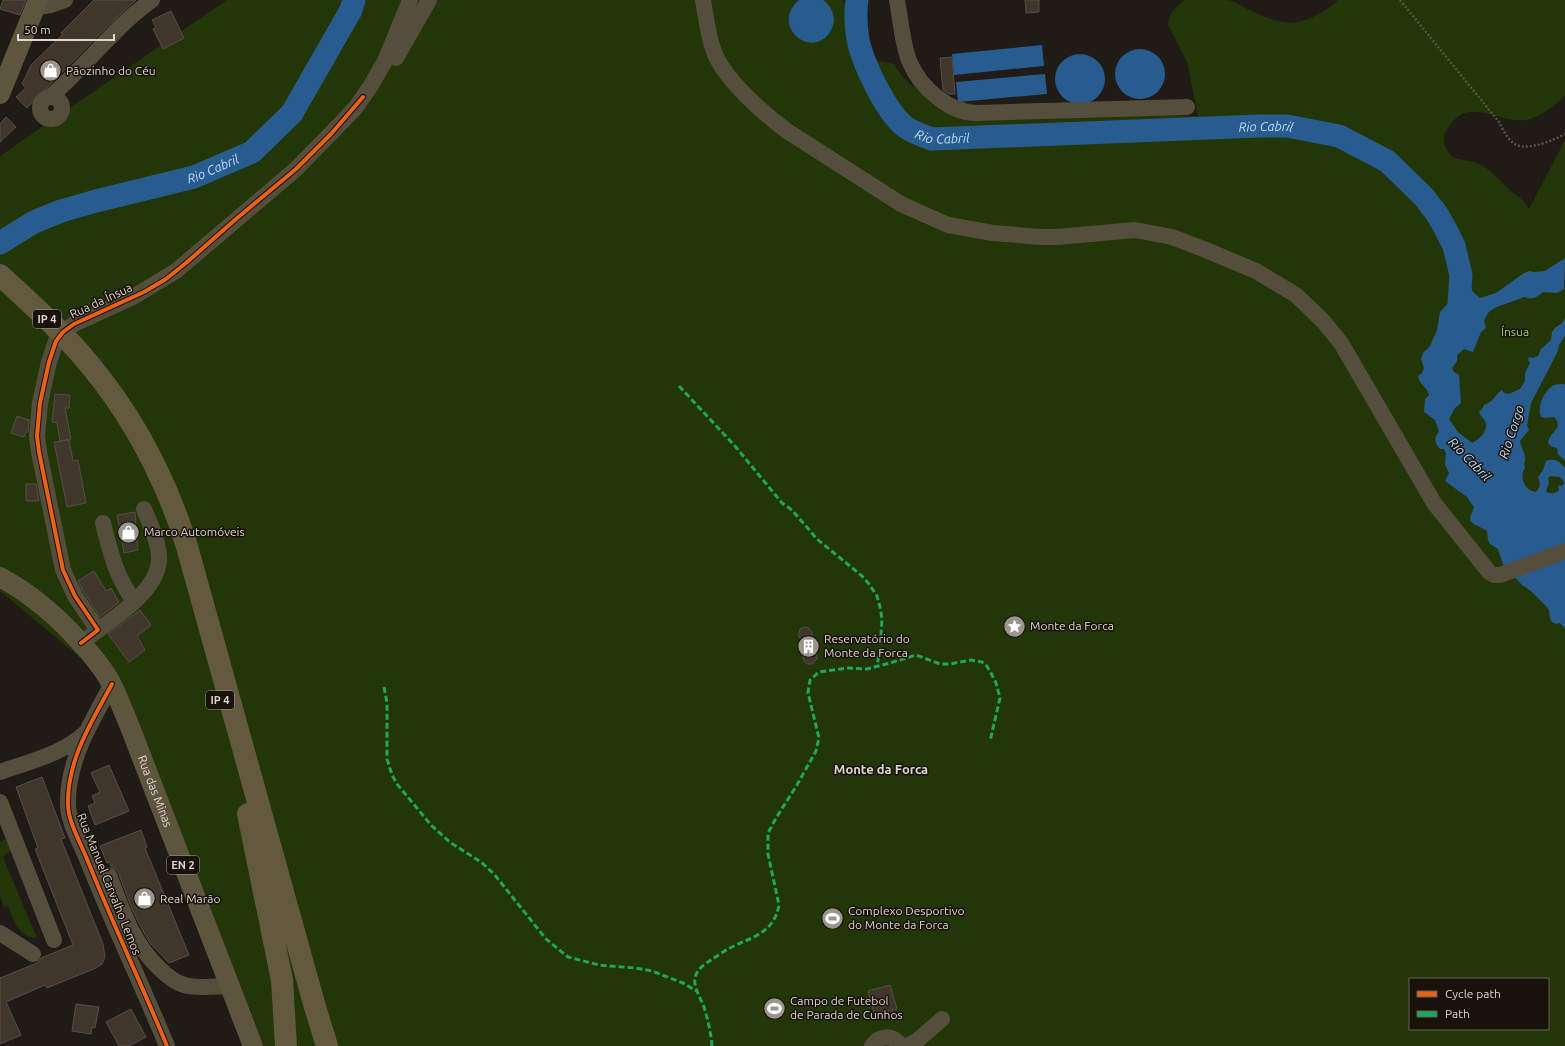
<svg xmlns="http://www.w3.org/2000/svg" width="1565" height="1046" font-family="Ubuntu,sans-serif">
<rect width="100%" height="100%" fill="#201b16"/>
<path fill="#233607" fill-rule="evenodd" d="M227,0h616l31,60 20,4 8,12 10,10 110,33 138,-4 38,1 -11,-54 -19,-37c0,-11 8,-19 17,-25 12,0 32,0 43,0 6,1 12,5 17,8 25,11 44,22 70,8 9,-5 17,-9 23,-16h227v96c-10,9 -25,21 -39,24 -24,4 -57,-24 -76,5 -2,3 -6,7 -6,11 -1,5 2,13 5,17 7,9 19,6 28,10 14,6 24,19 35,29 5,4 10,7 14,12l3,5 36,-69v906h-1301l-135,-348 -129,-107v-435zM1410,979h138v50h-138z
M5,839l4,2 3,8 -9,8 34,81c-18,0 -24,-19 -29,-32l-4,1 -4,-11v-54z"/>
<path fill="#295c8e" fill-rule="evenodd" d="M799,0h24c7,5 11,12 11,21 -1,5 -3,10 -6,14 -21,23 -57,-11 -29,-35z
M1042,45l2,21 -90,9 -2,-21z
M1115 74a25 25 0 1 1 50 0a25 25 0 1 1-50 0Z
M1055 79a25 25 0 1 1 50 0a25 25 0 1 1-50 0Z
M1045,74l2,20 -89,8 -2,-20z
M1565,258l-1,31 -7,4 -14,-1c-7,6 -10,8 -19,5 -10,5 -29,8 -36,16 -1,2 -3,5 -4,8l2,7 -5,4 -8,20 -9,-3 -7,6v6l-5,7 2,4 5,3 2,28 -6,5 -6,11 9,13 14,11c8,-4 17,-13 13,-22 -2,-4 -5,-5 -6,-9l3,-3 2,-4c12,-5 10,-10 18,-15l2,3 5,1 11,-5 5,-8v-8l5,-10 -2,-3 1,-3 4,1 5,-2 3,-7 10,-9 1,-8 4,-5 6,-4 3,-5v18l-6,9 -1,6 -27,52 -4,22 2,5 -9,11c1,8 8,15 4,23l1,4c-6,9 -1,22 11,24 5,-5 4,-9 2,-15l5,-7 3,-9c9,-3 13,0 19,7v161l-5,-6 -4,1 -4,-2 -2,-3 -1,-9 -4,-5 -14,-14 -9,-6 -19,-21 -5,-15 -8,-5 -2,-4 -1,-9c-5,-4 -18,-6 -17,-14 1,-3 3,-6 4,-10l-7,-10 -22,-16 4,-8 -4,-9 1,-11 -2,-4h-4c-5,-6 -7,-11 -1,-17l-4,-12 -11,-8 1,-13 4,-4c-2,-8 -10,-11 -11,-19l4,-3 2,-5 -3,-9 2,-6 7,-7 7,-16 3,-18 11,-12 5,-8 1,-6 -1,-13 8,-4 9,23 7,6 16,-5 28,-20 6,-2 4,1 11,-1zM1550,476l10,1 4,5 -1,3 -5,1 1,4c-3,4 -10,4 -13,1l3,-8 -1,-5z
M1563,384l2,1v76l-7,-7 -1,-6 -5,-1 -4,-4c1,-12 17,-14 6,-26l-9,1 -4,-1c-4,-9 2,-24 10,-30 3,-3 8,-3 12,-3z"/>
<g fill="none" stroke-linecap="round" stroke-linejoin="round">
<g stroke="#295c8e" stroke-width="23">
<path id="s1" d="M857,0c-2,13 -1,27 1,40 5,24 28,71 46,86 8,6 19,10 28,13l327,-13h28l52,10 48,25 37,36 13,17 8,14 9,18 7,29 -2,27"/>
<path id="s2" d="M0,243l34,-21 27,-11 35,-10 98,-24 58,-25 40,-39 59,-103 3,-10"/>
</g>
</g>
<path fill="#41362c" stroke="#534e4b" d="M3,0h23l-6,15 -20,-6z
M94,0h42l-30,28 -79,80 -11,-11 10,-9 -4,-4 9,-19 32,-31 -2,-1z
M1025,0h14v12l-13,1z
M171,11l13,27 -21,11 -10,-20 3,-1 -4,-8z
M952,57l3,37h-6l-6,-4 -3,-32z
M6,117l10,10 -16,15v-18z
M55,394l15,1 -1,13h-4l6,31 -11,2 -3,-18 -5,-1z
M17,416l12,4 -1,12h-2l-2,5 -13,-4z
M69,440l4,21 5,-1 8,43 -19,4 -13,-65z
M26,484h10l3,17h-13z
M135,512l3,38 -14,3 -7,-38z
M94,571l12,20 5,-3 8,14 -19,15 -17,-26 -5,-10z
M140,610l11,15 -14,11 8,14 -16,12 -21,-28z
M804,627l5,1 3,4v4l-5,9 10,10v4l-5,5h-5l-3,-3 -1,-5 3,-10 -8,-10 2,-7z
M109,765l20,46 -34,14 -7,-19 7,-3 -3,-7 8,-4 -9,-19z
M42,777l23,61 -4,1 42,105 2,13 -3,7 -6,4 -49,20 -2,-3 -39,17 15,33 -21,9v-66l37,-15 4,-5 32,-13 -38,-96 3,-1 -22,-61z
M141,830l6,17 -2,1 44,107 -20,8 -19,-20 -7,-12 -11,-22 -14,-37 -3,-4 -4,-2 -2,-4 -2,1 -7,-17z
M890,985l7,24 -22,7 -7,-25z
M76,1004l23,3 -4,21 -3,-1 -1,7 -19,-3z
M131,1009l15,28 -17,9h-10l-13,-24z"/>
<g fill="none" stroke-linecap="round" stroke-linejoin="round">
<path stroke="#565146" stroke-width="2.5" stroke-dasharray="2 2" stroke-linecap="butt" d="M1400,0l99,122c3,6 7,14 12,19 11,13 41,0 54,-7"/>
<path stroke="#554e3d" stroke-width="16" d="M703,0c3,17 5,36 11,52 11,28 49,61 73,79l114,73 47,21 45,8 48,4h16l78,-7 37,7 34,13 50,21 40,24 27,26 18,22 93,160 55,69 5,3h6l65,-24
M897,0c7,39 5,70 40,97 11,9 24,16 39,16l211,-6
M35,8l16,-3 14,-5
M396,58l33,-58
M50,97c36,-31 64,-70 102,-97
M40 108a11 11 0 1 1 22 0a11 11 0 1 1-22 0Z
M103,523c8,31 12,52 31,78
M98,630c22,-16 63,-43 61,-74 -1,-16 -9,-32 -15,-47
M81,643l17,-13 -23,-34 -12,-26 -24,-118 -2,-16 3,-33 9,-41 7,-21 7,-9 11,-8 59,-27 43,-26 120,-102 46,-47 14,-15 14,-20 15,-26 25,-61
M112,684c-21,39 -45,76 -44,121 0,16 13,39 19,54 25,63 54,124 80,187
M0,772c28,-10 63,-18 85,-39
M0,802l54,138
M109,875c13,34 23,67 50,93 7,7 15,14 25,17 14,4 31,1 45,1
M0,933l33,21
M872,1046c7,-11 21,-12 29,0
M907,1046l11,-6 24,-21"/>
<g stroke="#5d553e" stroke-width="20">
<path d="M0,94l38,-94"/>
<path id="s3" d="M0,577c32,17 57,39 81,66 11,12 23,26 31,42 7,14 12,28 18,42l123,319"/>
</g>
<path stroke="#62593f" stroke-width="22" d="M0,275c31,29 63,57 90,90 44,53 75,113 96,178l129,464 12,39
M248,814l34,166 4,66"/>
<path stroke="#20a55d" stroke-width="3" stroke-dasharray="6 3" stroke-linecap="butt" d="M679,386l56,60 47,57 10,7 25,29 45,37 7,8 8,12 3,11 2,12 -2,31 -3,16
M384,687l3,16v56l5,16 5,9 34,41 20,18 30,19 13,12 52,65 22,18 31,8 36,3 17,3 31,12 15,9
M712,1046c-1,-13 -4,-26 -8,-39 -3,-8 -11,-20 -9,-29 1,-7 7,-12 13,-16 8,-5 17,-12 26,-16 21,-10 40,-14 45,-41l-11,-51v-21l8,-15 21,-33 19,-34 3,-13 -11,-45 2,-13 9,-8 29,-4 19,1 23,-6 26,-8 24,9h10l21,-4 11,2 4,3 4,6 6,12 4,15 -10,43"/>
<defs>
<path id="cycleway" d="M81,643l17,-13 -23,-34 -12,-26 -24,-118 -2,-16 3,-33 9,-41 7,-21 7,-9 11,-8 70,-32 22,-13 20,-16 50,-44 60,-50 35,-35 32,-37
M112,684c-21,39 -45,76 -44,121 0,16 13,39 19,54 25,63 54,124 80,187"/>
</defs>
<use href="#cycleway" stroke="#19120a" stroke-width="6"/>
<use href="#cycleway" stroke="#ea6118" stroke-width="4"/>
</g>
<defs>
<symbol id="shop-disc" viewBox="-11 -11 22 22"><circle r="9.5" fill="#9b9590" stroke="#19120a"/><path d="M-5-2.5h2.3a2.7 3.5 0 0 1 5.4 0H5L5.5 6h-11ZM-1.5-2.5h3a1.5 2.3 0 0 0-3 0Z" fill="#fff"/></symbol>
<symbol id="sight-disc" viewBox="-11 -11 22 22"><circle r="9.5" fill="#9b9590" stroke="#19120a"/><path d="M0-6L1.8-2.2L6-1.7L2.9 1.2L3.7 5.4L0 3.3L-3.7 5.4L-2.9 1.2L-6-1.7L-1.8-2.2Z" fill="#fff"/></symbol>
<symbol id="building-disc" viewBox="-11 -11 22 22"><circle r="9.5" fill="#9b9590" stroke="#19120a"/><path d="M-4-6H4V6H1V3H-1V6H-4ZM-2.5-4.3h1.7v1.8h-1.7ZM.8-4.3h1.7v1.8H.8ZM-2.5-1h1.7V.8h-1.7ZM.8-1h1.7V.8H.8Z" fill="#fff"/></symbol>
<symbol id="stadium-disc" viewBox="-11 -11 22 22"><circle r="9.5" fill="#9b9590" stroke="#19120a"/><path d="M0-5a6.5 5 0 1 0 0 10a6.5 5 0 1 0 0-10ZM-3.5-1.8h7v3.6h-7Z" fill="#fff"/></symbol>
</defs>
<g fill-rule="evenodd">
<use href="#shop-disc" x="38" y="58" width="25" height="25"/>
<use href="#shop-disc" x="116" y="520" width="25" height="25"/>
<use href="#sight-disc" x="1002" y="614" width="25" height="25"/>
<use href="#building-disc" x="796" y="634" width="25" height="25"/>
<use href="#shop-disc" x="132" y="886" width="25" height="25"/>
<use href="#stadium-disc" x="820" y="906" width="25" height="25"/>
<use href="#stadium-disc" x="762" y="996" width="25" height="25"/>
</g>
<g text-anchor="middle" stroke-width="3" stroke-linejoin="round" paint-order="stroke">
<g fill="#19120a" stroke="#a29c96" stroke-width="1">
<rect x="33" y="310" width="28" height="18" rx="3"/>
<rect x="206" y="691" width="28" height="18" rx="3"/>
<rect x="167" y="856" width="32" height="18" rx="3"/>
</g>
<g font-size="11" font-weight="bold" fill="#ddd7d2">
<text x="47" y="323">IP 4</text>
<text x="220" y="704">IP 4</text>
<text x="183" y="869">EN 2</text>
</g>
<g font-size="12" fill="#ddd7d2" stroke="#19120a" text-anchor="start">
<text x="66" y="75">Pãozinho do Céu</text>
<text x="144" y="536">Marco Automóveis</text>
<text x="1030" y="630">Monte da Forca</text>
<text x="824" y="643">Reservatório do<tspan x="824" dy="14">Monte da Forca</tspan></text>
<text x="160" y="903">Real Marão</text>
<text x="848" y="915">Complexo Desportivo<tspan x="848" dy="14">do Monte da Forca</tspan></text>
<text x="790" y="1005">Campo de Futebol<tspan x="790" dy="14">de Parada de Cunhos</tspan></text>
</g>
<g font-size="12" fill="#ddd7d2" stroke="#19120a">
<text transform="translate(101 301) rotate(-25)" y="4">Rua da Ínsua</text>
<text dy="4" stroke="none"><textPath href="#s3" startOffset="272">Rua das Minas</textPath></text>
<text transform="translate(109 884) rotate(68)" y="4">Rua Manuel Carvalho Lemos</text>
</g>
<g font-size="12" fill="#a1d16d" stroke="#19120a">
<text x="1515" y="336">Ínsua</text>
</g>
<g font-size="13" font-style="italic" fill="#bedbfc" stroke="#19120a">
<text dy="5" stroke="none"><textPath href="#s1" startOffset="504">Rio Cabril</textPath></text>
<text dy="5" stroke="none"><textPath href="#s1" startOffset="180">Rio Cabril</textPath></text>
<text dy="5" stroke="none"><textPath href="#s2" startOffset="227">Rio Cabril</textPath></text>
<text transform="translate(1511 432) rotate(-72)" y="5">Rio Corgo</text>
<text transform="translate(1470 459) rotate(46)" y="5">Rio Cabril</text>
</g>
<g font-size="13" font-weight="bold" fill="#ddd7d2" stroke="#19120a">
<text x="881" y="774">Monte da Forca</text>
</g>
</g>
<rect x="1409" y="978" width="140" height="52" fill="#19120a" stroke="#67615a"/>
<rect x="1417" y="991" width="20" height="6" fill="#ea6118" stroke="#67615a"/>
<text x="1445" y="998" font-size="12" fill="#ddd7d2">Cycle path</text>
<rect x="1417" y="1011" width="20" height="6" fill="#20a55d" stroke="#67615a"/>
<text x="1445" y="1018" font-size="12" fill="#ddd7d2">Path</text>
<path d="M18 34v6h96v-6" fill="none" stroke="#ddd7d2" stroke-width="2"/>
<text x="24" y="34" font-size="12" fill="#ddd7d2" stroke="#19120a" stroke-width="3" paint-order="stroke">50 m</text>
</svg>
